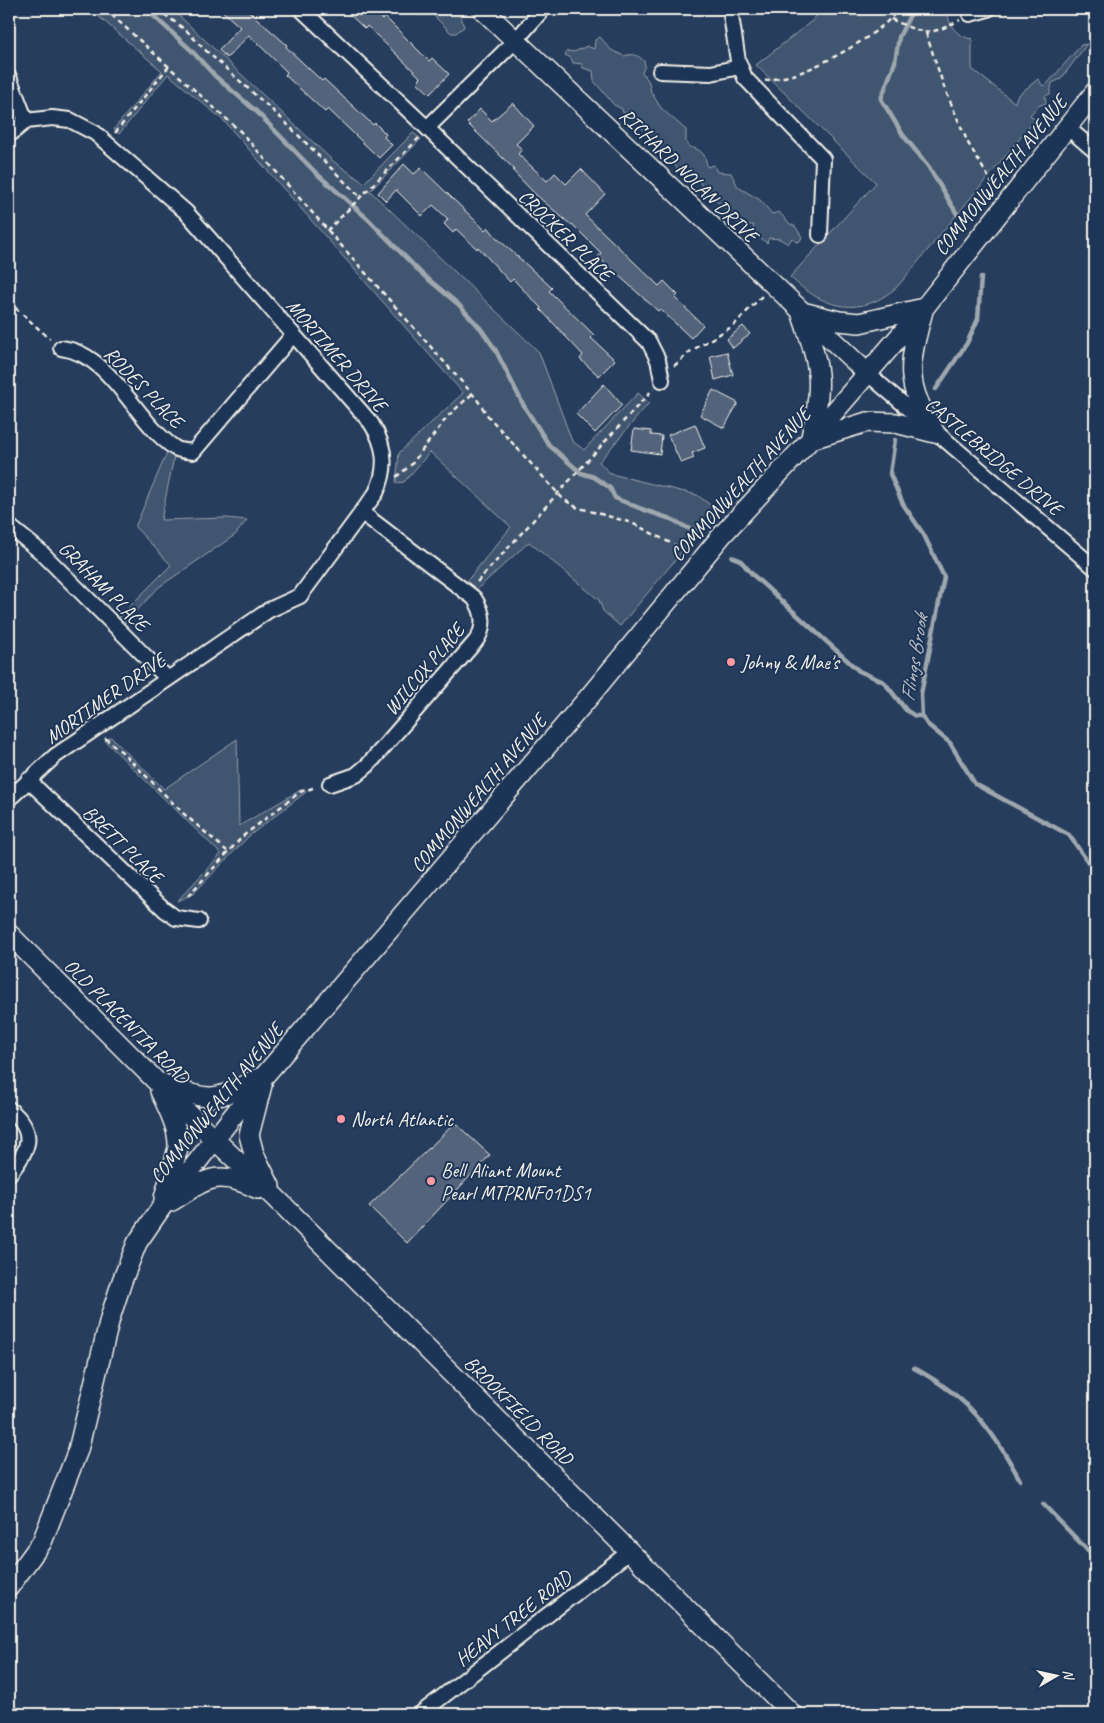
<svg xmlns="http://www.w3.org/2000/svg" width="1104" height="1723" font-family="Caveat,sans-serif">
<rect width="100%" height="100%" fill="#263d5d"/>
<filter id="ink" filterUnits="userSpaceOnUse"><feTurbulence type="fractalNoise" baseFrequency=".02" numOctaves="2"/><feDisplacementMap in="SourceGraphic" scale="10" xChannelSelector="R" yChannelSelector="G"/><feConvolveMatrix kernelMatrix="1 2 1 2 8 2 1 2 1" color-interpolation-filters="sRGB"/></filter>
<g filter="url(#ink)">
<path fill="#40546f" stroke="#9aa2ac" d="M90,9h82l161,152 31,22 49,-50 8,6 -51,52 169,161 33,89 12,9 54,-57 11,10 -50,59 12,12 86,21 20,15 -97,116 -17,-15 -4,-11 -70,-58 -53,48 -10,-8 45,-55 -81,-75 -26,30 -8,1 3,-30 64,-60 -239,-272 -56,-47 -49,60 -5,-5 48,-58z
M414,9h37l10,9 3,9 -8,6h-5l-18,-18h-17z
M821,9h127c-1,16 8,27 24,30v30l43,34 2,-7 21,-17 5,7 5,-3 33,-38 6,-1 -26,35 -9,4 -2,11 -5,2 1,7 -8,3 -8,9 5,5 -137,166c-37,33 -74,23 -108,-9l86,-94 -120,-118 57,-45z
M600,37l11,13 13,6c9,-3 14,-1 20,5l1,5 -3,6 7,10 2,10 10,16 25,22v13l3,4c12,2 17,7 18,20l7,-2 3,7 14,1 7,14 22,13 12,14 7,-2 11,12 5,2 7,11 -2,4 -4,1 -4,-4 -4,6 -8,-5 -11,-1 -2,5 -15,-11 2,-7h-15c-6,-17 -22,-17 -31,-36l-6,-1c-2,-12 -14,-17 -24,-18l-9,-16 -6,-2c-8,-16 -25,-24 -35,-39h-5l-1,-4 -8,-4 -20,-24 -1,-10 -10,-3 -1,-4 -9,-1 -2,-5 -6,-3 2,-4 7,1 13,-6 7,3 1,-9z
M168,450l7,2 -14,68 65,-2 21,2 -12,15 -76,52 -35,37 -6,-6 53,-53 -36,-38z
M111,737l53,52 73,-50 2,87 65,-38 2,4 -57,44 -56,58 -16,7 44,-47 -116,-113z"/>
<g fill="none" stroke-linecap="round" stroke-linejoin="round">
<path stroke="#9fa7ae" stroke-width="4.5" d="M146,9l45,41 24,26 42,36 59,61 52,46 54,55 36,30 23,25 14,20 29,57 25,39 32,28 13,4 16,11 5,10c18,8 37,15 56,21 10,4 15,11 26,11
M913,9l-14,28 -4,25 -14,37 22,36 25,31 29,48
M936,389l31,-46 11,-24 3,-42
M895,440l-5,34 13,30 21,31 20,42 -23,117 1,22 5,8 23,19 25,41 94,51 26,37
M732,557l8,3 13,15 106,96 25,11 22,28 9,6h7
M914,1368c53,28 78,60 106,112
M1043,1504l52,54"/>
</g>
<path fill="#52647b" stroke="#f4f1e8" d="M220,9h26l41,36 -1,2 36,34 2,-2 49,46 2,-2 11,11 -2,3 8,8 -13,13 -51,-49 -3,3 -40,-37 2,-3 -38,-37 -22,23 -8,-8 21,-23z
M344,9h27l12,11 2,-3 44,44 3,-3 17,16 -19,20 -13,-12 4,-4 -54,-52 -2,3z
M513,103l21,23 -18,18 6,5 -4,5 29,27 8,-8 11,11 15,-15 24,25 -20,21 74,71 5,-5 14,14 -3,3 28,27 -12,13 -31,-29 -2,2 -60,-54 3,-4 -29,-29 -1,1 -36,-31 -22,-23 1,-2 -47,-46 13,-14 12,12z
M404,164l10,10 7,-6 64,62 3,-3 8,10 56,51 -3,3 45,44 -3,3 24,22 -16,16 -19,-17 3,-4 -43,-46 1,-1 -28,-29 -3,3 -32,-35 -1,2 -21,-20 -3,4 -9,-9 4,-5 -15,-14 -11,11 -26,-26 -10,11 -8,-8z
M743,326l7,8 -17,14 -6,-9z
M727,352l6,23 -18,5 -5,-24z
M604,384l18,21 -27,28 -19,-19z
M713,390l25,13 -14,25 -24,-13z
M695,424l10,24 -13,5 2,5 -13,5 -13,-28z
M634,429l17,2v4l11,1 -2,18 -29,-4z
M455,1123l35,32 -83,88 -38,-37z"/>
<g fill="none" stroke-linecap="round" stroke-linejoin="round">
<defs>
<path id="minor" d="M301,9l126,119 89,-88 27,-31
M730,9l8,52 7,17 78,81 -3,76
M970,14l18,-5
M660,71l51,2 29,-6
M9,77l17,44
M427,128l222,214 9,18 4,20
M1068,128l27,23
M9,135l17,-14 26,-3 18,2 25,13 91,79 185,211c15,23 17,45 5,70l-76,103 -31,14 -214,146 -46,43
M61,348c51,6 74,74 114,100 4,3 13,3 18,4l100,-117
M867,373l228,195
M9,526l32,26 127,127
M28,780l137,130 11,8 23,3
M330,784l26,-9 12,-10 107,-123c11,-14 9,-30 -1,-44l-113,-86
M9,1109c28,23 21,40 0,65
M420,1714l209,-162"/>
<path id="major" d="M482,9l385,364
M923,311c-15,56 -19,71 12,122
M802,312l37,9 20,2 65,-15
M802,315c18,53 22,67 9,122
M812,439l55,-17 29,1 39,10
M9,934l205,205 61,58 517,517
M161,1083c50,19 50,20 98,-5
M262,1085l-13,50 5,19 16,32
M160,1091c8,18 19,37 18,57l-14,50
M172,1201c36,-23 45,-32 86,-12
M9,1587l33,-45 36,-92 32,-132 12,-37 15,-38 24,-35 104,-133 324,-378 134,-163 87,-94 114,-132 171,-216"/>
</defs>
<use href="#minor" stroke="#f4f1e8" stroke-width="18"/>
<use href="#major" stroke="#f4f1e8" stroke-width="22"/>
<path stroke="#f4f1e8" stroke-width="2.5" stroke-dasharray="5 4" stroke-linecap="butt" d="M105,9l136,123 235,266 12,18 75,83 13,8 56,16 54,28
M157,9l30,22 16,17 78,70 79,79
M891,19c32,15 37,18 69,1
M926,33l18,54 24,56 25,42
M765,81c11,-3 23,-4 34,-8 27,-10 84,-40 99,-64
M115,133l54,-67
M327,231l92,-93
M9,302l41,37
M674,366l17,-15 42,-25 29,-30
M396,477l15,-12 37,-49 24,-22
M477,582l176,-193
M105,738l17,14 62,62 43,37
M188,896l55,-60 57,-44 16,-5"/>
<use href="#minor" stroke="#1d3557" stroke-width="14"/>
<use href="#major" stroke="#1d3557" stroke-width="19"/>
</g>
</g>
<g fill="#ff9aa2" stroke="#1d3557" stroke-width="2">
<circle cx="731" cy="662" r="5"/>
<circle cx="341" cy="1119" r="5"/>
<circle cx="431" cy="1181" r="5"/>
</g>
<g text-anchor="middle" stroke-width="4" stroke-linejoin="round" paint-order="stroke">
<g font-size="20" fill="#f4f1e8" stroke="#1d3557">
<text transform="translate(689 175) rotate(44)" y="7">RICHARD NOLAN DRIVE</text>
<text transform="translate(1000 175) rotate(-51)" y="7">COMMONWEALTH AVENUE</text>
<text transform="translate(566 235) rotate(44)" y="7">CROCKER PLACE</text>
<text transform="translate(337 355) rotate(49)" y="7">MORTIMER DRIVE</text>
<text transform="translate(144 387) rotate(46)" y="7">RODES PLACE</text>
<text transform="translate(994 456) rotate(40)" y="7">CASTLEBRIDGE DRIVE</text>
<text transform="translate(740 484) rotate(-48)" y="7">COMMONWEALTH AVENUE</text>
<text transform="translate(104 586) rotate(45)" y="7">GRAHAM PLACE</text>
<text transform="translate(424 669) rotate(-50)" y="7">WILCOX PLACE</text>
<text transform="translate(105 698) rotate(-35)" y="7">MORTIMER DRIVE</text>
<text transform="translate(478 793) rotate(-50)" y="7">COMMONWEALTH AVENUE</text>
<text transform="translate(123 844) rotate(44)" y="7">BRETT PLACE</text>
<text transform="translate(127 1021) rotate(45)" y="7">OLD PLACENTIA ROAD</text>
<text transform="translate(216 1103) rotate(-51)" y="7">COMMONWEALTH AVENUE</text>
<text transform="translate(519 1410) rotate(45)" y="7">BROOKFIELD ROAD</text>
<text transform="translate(513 1618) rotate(-38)" y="7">HEAVY TREE ROAD</text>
</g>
<g font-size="20" fill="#f4f1e8" stroke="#1d3557" text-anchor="start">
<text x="741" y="669">Johny &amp; Mae's</text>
<text x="351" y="1126">North Atlantic</text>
<text x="441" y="1177">Bell Aliant Mount<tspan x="441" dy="23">Pearl MTPRNF01DS1</tspan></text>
</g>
<g font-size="21" font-style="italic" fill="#bcbfc2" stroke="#1d3557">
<text transform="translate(914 658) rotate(-81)" y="7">Flings Brook</text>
</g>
</g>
<rect width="1104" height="1723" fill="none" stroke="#1d3557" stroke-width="30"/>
<rect x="15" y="15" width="1074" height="1693" fill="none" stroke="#f4f1e8" stroke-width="2" filter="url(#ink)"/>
<g transform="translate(1056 1676) rotate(81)" stroke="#1d3557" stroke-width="4" paint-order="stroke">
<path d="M0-4L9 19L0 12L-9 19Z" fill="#f4f1e8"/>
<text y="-8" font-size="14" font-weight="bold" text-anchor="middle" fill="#f4f1e8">N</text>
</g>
</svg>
